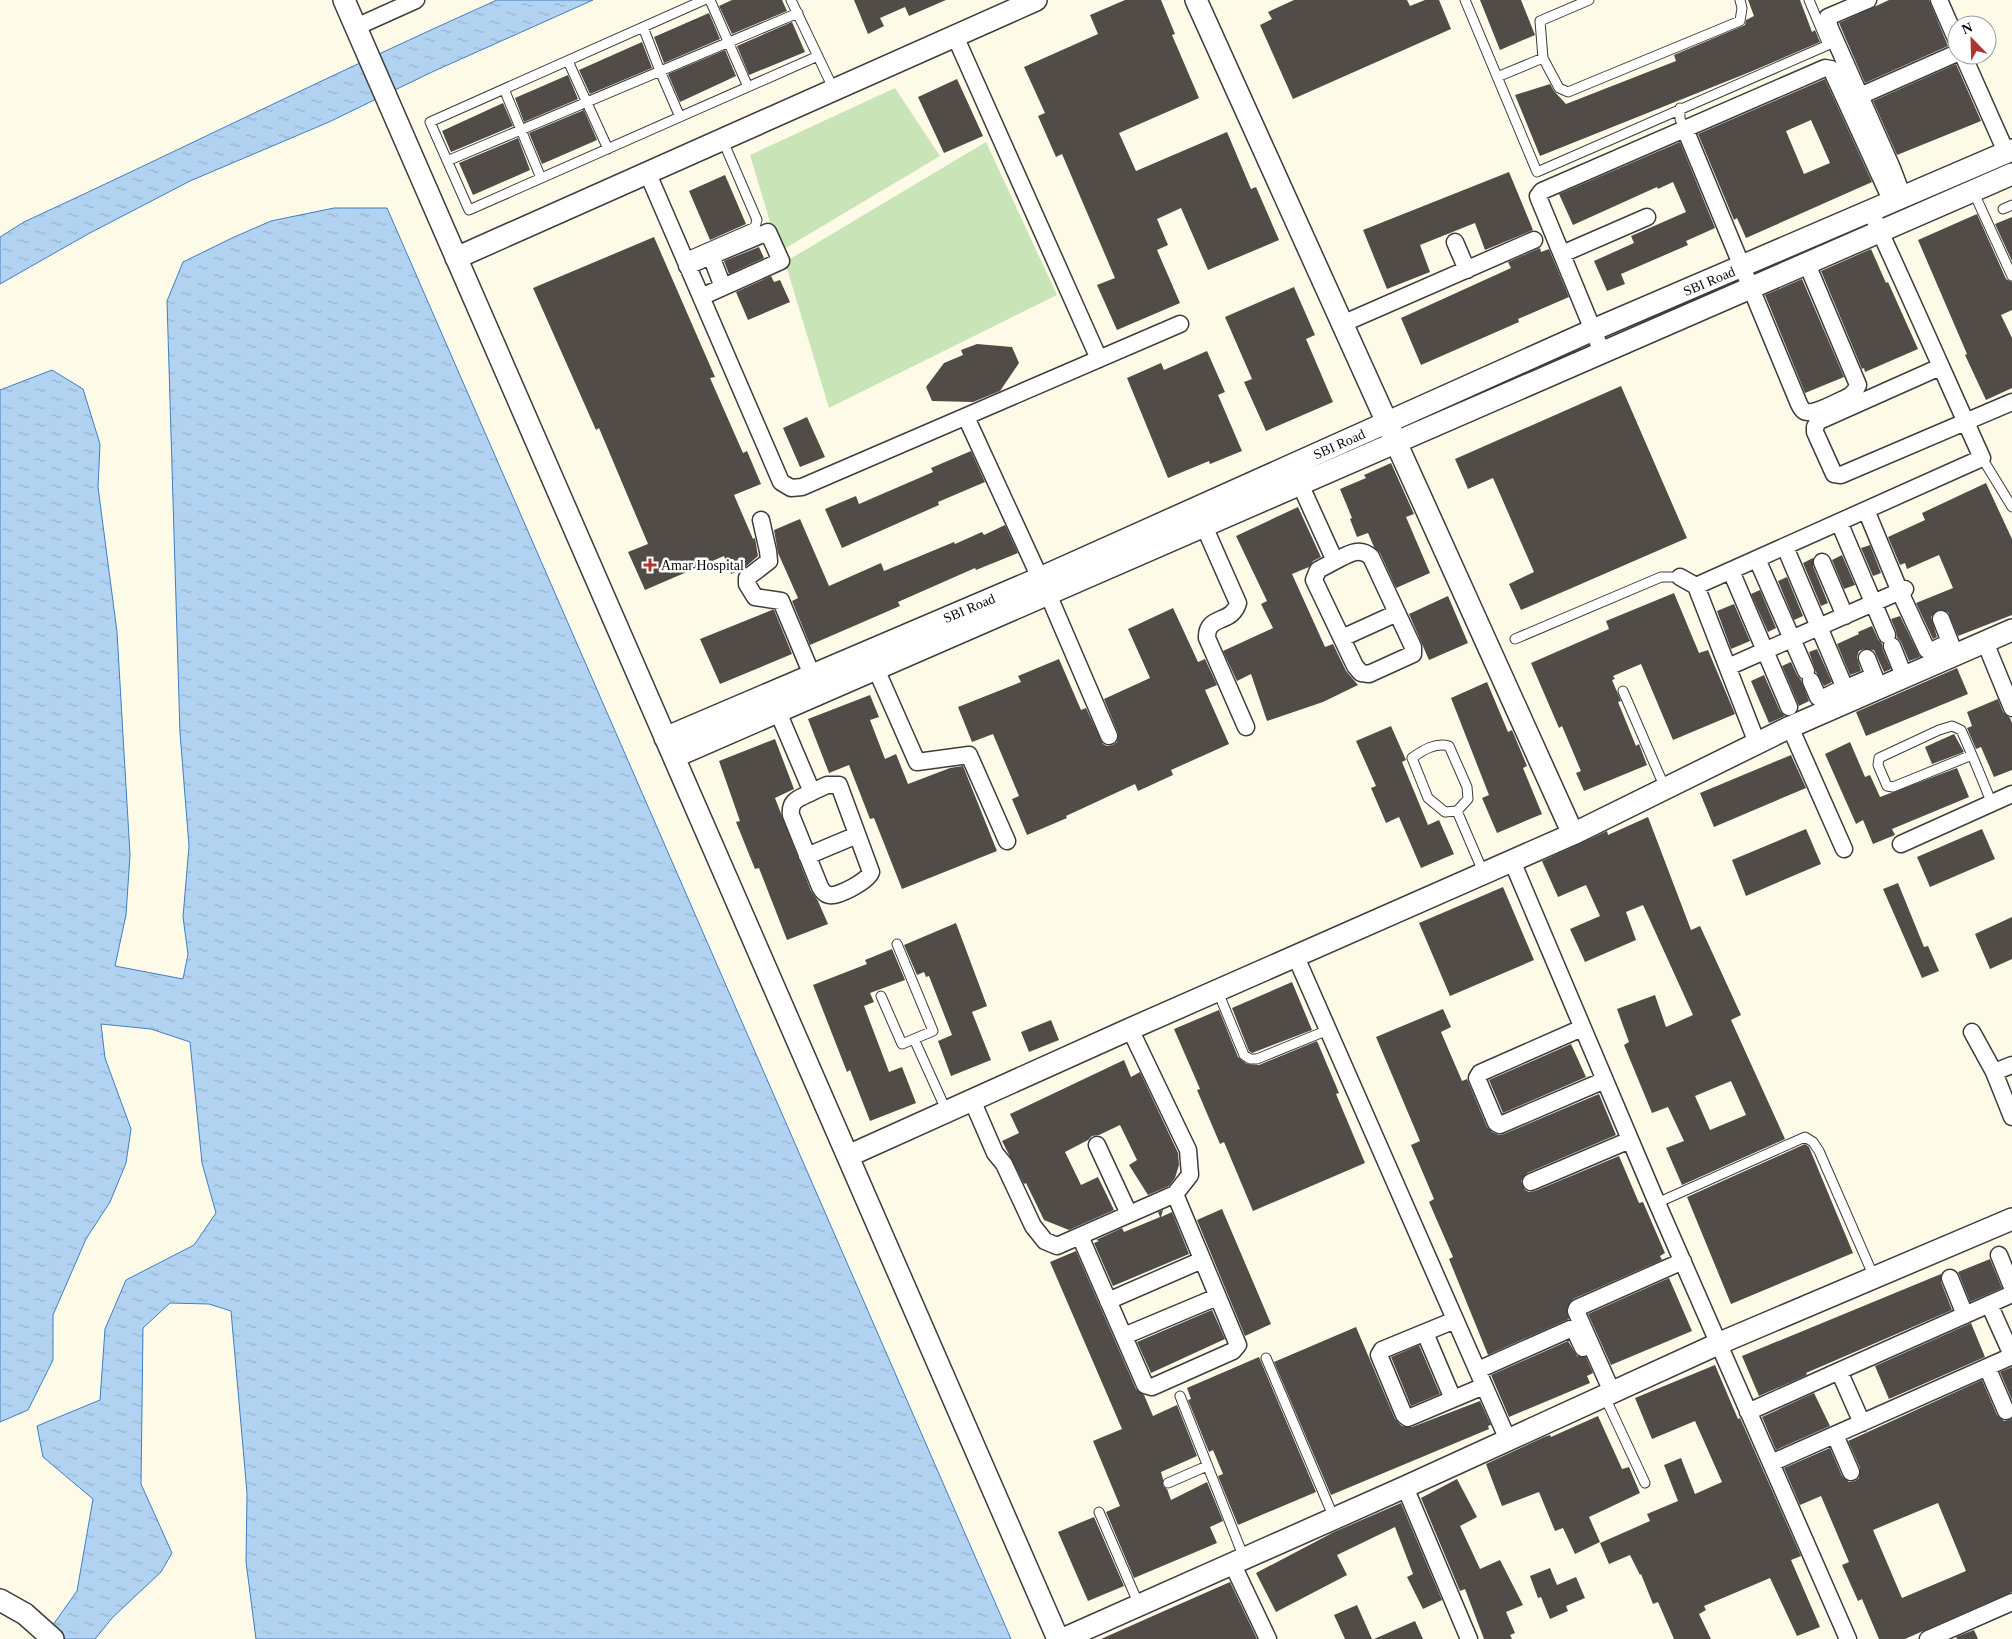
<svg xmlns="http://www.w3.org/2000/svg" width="2012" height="1639" font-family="Georgia,serif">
<defs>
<pattern id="water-ripples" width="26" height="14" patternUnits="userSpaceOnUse" patternTransform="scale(1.25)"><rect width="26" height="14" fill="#b1d2f0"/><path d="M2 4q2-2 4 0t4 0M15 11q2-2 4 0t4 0" fill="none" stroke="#97b3cc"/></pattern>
</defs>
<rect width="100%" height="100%" fill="#fdfbe8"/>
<path fill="#c9e4b6" d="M895,88l45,68 -161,96 -29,-97z
M986,142l71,153 -228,113 -44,-146z"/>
<path fill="url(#water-ripples)" stroke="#3e7fc1" d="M497,0h96l-161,72 -103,50 -139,59 -102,53 -88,50v-47l24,-15c158,-73 314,-151 473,-222z
M334,208h53l624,1431h-755l-10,-77 1,-69 -16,-182 -22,-7 -39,-1 -27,25 -2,156 31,69 -11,19 -48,45 -18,22h-52l34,-48 16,-92 -50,-42 -6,-31 63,-26 5,-71 21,-49 68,-35 22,-32 -14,-50 -12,-121 -39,-13 -50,-5 4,34 26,71 -5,34 -16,39 -24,37 -33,76v45l-25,50 -28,12v-1032l52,-20 31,19 17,55 -2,43 19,145 13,223 -4,60 -11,51 68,13 5,-25 -5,-37 6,-71 -9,-113 -13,-432 16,-39 49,-24 39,-17z"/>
<path fill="#514c47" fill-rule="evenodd" d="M732,0h50l5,11 -55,23 -13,-28z
M854,0h92l-37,16 -4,-9 -25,11 4,8 -16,8z
M1125,0h36l14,34 -3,1 27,63 -80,35 17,38 91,-39 24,57 5,-2 23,53 -71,30 -27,-62 -24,11 11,26 -11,5 23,53 -63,27 -20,-45 18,-7 -53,-124 -6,3 -18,-41 7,-3 -21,-46 74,-33 -8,-19z
M1294,0h113l3,6 15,-6h14l12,29 -158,70 -33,-74 12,-6 -4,-7z
M1480,0h41l14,35 -35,15z
M1748,0h52l12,32 3,-2 5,12 -70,30 -210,84 -25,-61 35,-11 4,7 12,13 110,-43 -2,-6 71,-30 1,-5 8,-4z
M1889,0h40l19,46 -83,37 -26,-60z
M709,13l11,26 -56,24 -10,-26z
M792,22l13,30 -56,23 -12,-29z
M642,42l10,26 -62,26 -11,-24z
M725,50l11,26 -56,26 -12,-28z
M1956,64l25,57 -84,34 -24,-54z
M568,75l10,24 -54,23 -9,-24z
M957,79l26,57 -39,17 -26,-56z
M1825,79l47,103 -126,56 -9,-20 -3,2 -36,-86zM1811,120l19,43 -26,11 -18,-43z
M503,103l10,23 -62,26 -9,-21z
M584,110l13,30 -55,24 -13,-31z
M518,138l12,32 -57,25 -14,-32z
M1680,142l35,86 -29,13 2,4 -67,29 4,10 -18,7 -13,-30 40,-18 -3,-7 55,-24 -13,-30 -15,7 -1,-2 -84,38 -14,-31z
M1509,172l24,58 -48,20 -10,-27 -55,22 10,27 -43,17 -24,-59z
M725,175l21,49 -36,16 -21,-49z
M1977,214l29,65 6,3v28l-11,5 11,23v50l-26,12 -21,-45 2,-1 -49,-114z
M2012,217v44l-17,-37z
M654,237l61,140 -5,1 33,75 4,-2 14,33 -27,11 19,44 2,-1 3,18 -15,13 -12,5 -7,-18 -79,34 -17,-38 20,-8 -49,-116 -3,2 -63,-142z
M759,247l5,11 -35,16 -5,-13z
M1540,248l1,4 8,-3 20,48 -51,22 1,3 -98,43 -20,-47 110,-50 -3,-6z
M1871,249l15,34 2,-1 30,67 -53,23 -1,-4 -2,1 -41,-98z
M771,276l3,6 6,-2 10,22 -42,18 -12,-28z
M1802,279l42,98 -39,16 -40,-98z
M1294,287l21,48 -9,4 27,63 -67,29 -22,-49 8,-3 -27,-62z
M977,344l35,3 7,16 -19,28 -27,11 -41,-1 -6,-14 18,-24 19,-8 -2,-5z
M1207,351l18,41 -7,3 24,56 -32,13 -1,-3 -41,17 -41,-100 34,-15 3,7z
M1621,386l66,152 -166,72 -12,-26 25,-12 -41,-94 -25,11 -13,-30z
M807,417l18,40 -25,10 -17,-39z
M971,451l14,31 -47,20 1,3 -97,43 -17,-39 31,-13 3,8 74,-32 -2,-4z
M1391,463l23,51 -8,3 24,56 -34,15 -16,-35 -6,-6 -6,-14 -11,4 -7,-18 2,-1 -12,-29 26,-11 -2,-3z
M1986,483l26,56v76l-54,21 -10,-24 -10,-2 -7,7 6,20 -4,2 -17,-36 37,-15 -14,-33 -32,14 -2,-6 -5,2 -12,-28 37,-17 -3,-7z
M1298,507l23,50 -8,4 -4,6 -17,7 33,73 8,-3 13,27 12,14 -35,17 -56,19 -16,-47 -14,7 -14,-30 50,-23 -12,-24 6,-3 -31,-65z
M800,519l29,67 52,-23 3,8 70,-29 1,2 27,-12 2,3 21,-10 13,28 -42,17 -1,-2 -43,19 -34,15 2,4 -90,39 -18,-44 6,-3 -20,-45 -4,-23z
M1870,545l11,28 -8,3 -12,-28z
M1842,555l13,30 -11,4 -12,-29z
M1813,558v8l15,37 -7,3 -18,-43z
M1787,577l16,39 -9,4 -16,-39z
M1760,590l16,38 -8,4 -17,-38z
M1674,593l25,60 9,-3 27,64 -62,26 -32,-76 -28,12 2,3 -3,1 9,21 -3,1 18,44 3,-2 8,21 -63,26 -8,-18 5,-2 -19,-45 -3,2 -28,-65 78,-34 -3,-8z
M1448,596l20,47 -39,17 -20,-46z
M1734,604l16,37 -19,8 -14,-38z
M1173,608l25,54 7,-3 12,26 -12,5 24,54 -58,26 2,5 -35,16 -3,-7 -69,32 1,2 -40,17 -15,-36 7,-3 -26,-62 -21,8 -14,-35 63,-25 -3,-6 41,-17 22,51 5,-2 17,36 4,2 6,-1 4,-3 1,-9 -14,-34 46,-21 -22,-49z
M772,610h2l18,44 -72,30 -20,-45z
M1900,616l20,41 -11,4 -8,-19 -4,-5 -1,-6 -5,-12z
M1872,626l6,13 4,5 1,6 8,19 -7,3 -10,-22 -10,-1 -5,2 -2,6 4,14 -11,4 -13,-31 22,-10 -1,-2z
M1817,649l15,33 -8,4 -8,-14 -7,-20z
M1791,662l6,13 4,5 8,21 -10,5 -17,-40z
M1957,668l11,26 -102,42 -10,-24z
M1764,675l16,36 5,5 -16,7 -18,-42z
M1487,682l21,50 4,-2 15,36 -4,2 19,46 -45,19 -15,-35 7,-3 -38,-97z
M870,695l9,22 -9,3 15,39 11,-5 12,30 42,-16 13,-2 34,85 -95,38 -28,-71 -4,1 -21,-54 -20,8 -21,-54z
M1998,699l5,13 7,6 2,5v47l-18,7 -13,-30 -5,2 -9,-21 5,-2 -5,-14z
M1391,726l15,34 -4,2 26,63 11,-5 15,34 -33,14 -22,-51 -13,6 -15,-35 5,-2 -20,-45z
M1954,734l10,18 -32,12 -7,-17z
M775,739l19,50 -19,9 36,93 7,10 10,23 -41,16 -28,-72 -4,1 -19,-47 4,-1 -21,-60z
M1850,742l15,35 5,-2 10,22 77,-29 12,29 -77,32 3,6 -22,9 -10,-24 -7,4 -31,-70z
M1791,755l15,33 -92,39 -14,-34z
M1648,817l43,113 9,-4 41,89 -10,5 54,119 -103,46 -16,-37 18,-7 -16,-34 -16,6 -28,-68 5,-3 -12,-33 38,-14 11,32 27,-12 -50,-110 -17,7 10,28 -51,22 -15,-33 30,-13 -14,-31 -28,12 -16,-36 65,-30 1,4zM1731,1081l15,34 -36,15 -15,-34z
M1806,829l15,35 -75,32 -14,-36z
M1982,829l13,30 -65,28 -13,-30z
M1898,883l26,64 4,-1 11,25 -17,7 -39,-89z
M1503,887l31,73 -84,36 -31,-73z
M2012,917v42l-22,10 -15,-35z
M956,923l31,83 -15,6 19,48 -40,16 -13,-35 14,-6 -23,-59 -3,1 -2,-5 -7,3 -13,-30z
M892,949l13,31 -35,13 4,9 -10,4 25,66 13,-5 14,36 -46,18 -20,-51 -3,2 -34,-87 54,-21 -2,-4z
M1292,982l20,48 -60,23 -3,-2 -17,-43z
M1443,1009l8,18 -10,5 21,49 5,-2 20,48 5,5 7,3 5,-1 95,-40 17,41 -89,38 -6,8 4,9 4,2 6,-1 84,-35 20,47 4,-1 22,51 -5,3 2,4 -89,39 -6,9 2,11 -81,36 -39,-96 4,-2 -24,-55 5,-3 -23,-54 9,-4 -44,-104z
M1219,1010l19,47 9,7 12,1 58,-24 22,52 -3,1 29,69 -112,48 -29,-69 -4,2 -23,-54 3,-1 -26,-60z
M1051,1020l8,20 -30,12 -8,-20z
M1571,1044l15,33 -83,36 -14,-33z
M1124,1060l7,17 9,-5 38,81 1,12 -4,13 -6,8 -21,9 -19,-30 8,-5 -17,-35 -21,10 -7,1 -4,4 -23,12 16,33 17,-8 16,33 -45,20 -25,-10 -18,-37 -2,1 -22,-43 17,-8 -9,-19z
M1805,1144l4,3 44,106 -122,51 -44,-107z
M1222,1209l49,115 -26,12 -48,-116z
M1163,1210l-2,7 11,-5 17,42 -76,32 -19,-43 5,-2 -3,-1 26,-12 2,4 36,-15 -2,-5z
M1076,1251l60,138 8,6 9,21 24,-11 20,51 -36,16 2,7v7l4,3 4,11 36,-18 16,39 -13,6 7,16 -83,35 -28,-66 14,-6 -27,-65 29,-12 -72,-167z
M1990,1259l12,29 -32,14 -12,-30z
M1941,1274v8l11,28 -146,63 1,2 -48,21 -17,-40z
M1669,1278l23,53 -81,34 -23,-51z
M1212,1310l13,29 -74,34 -14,-31z
M1971,1323l14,34 -96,42 -14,-33z
M1356,1327l39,92 7,7 10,1 68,-26 11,24 -3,1 1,3 -158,66 -57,-133z
M1568,1341l9,15 9,1 7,16 -6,3 3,7 -81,34 -18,-42z
M1419,1345l21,49 -29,12 -20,-49z
M1259,1357l57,135 -78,33 -20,-49 5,-2 -10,-24 -4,2 -21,-52 3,-1 -4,-11z
M1715,1365l23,54 2,-1 61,138 -10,4 29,67 -23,9 -27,-58 -66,28 2,4 -7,4 12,25h-37l-16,-37 -5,2 -12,-30 -1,1 -10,-20 -21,9 -9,-21 50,-22 -3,-7 31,-13 -14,-36 17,-7 14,36 27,-12 -27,-61 -43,18 -17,-41z
M2012,1367v33l-12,-28z
M1982,1380l15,35 7,6 8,-2v173l-107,47h-26l-17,-40 -4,2 -16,-36 7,-3 -28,-66 -21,9 -16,-37 46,-20 12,28 7,6 6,-1 4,-3 1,-10 -12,-27zM1938,1503l28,68 -64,27 -29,-68z
M1814,1393l16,33 -54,24 -14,-33z
M1598,1416l24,53 7,-2 11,26 -51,24 11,25 -25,12 -12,-26 -8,3 -16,-39 -37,14 -16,-42 58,-27 6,-2 1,2z
M1457,1479l20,38 -17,9 20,43 20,-9 23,45 -17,7 9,21 -5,2 2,4h-28l-19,-50 -5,2 -39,-93z
M1401,1503l41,97 -19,9 -16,-32 6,-3 -18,-47 -58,28 10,20 -71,37 -20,-39 78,-41z
M1094,1517l30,69 -36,15 -30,-69z
M1550,1568l7,17 19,-8 9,21 -19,8 2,5 -18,8 -9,-22 -3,1 -8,-22z
M1230,1582l27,57h-156l54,-24z
M1357,1605l15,34h-27l-11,-24z
M1415,1621l8,18h-49z
M1974,1630l4,9h-21l-1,-2z"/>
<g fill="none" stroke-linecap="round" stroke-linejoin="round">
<defs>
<path id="service" d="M704,0l-274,122 39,88 349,-154
M710,0l38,87
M791,0l43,90
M1465,0l72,172 291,-127 -19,-45
M643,27l17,44 20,46
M1543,58l16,30 9,4 172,-71 2,-13 -2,-8
M568,61l40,88
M1497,77l46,-19 -3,-37 49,-21
M504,89l37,89
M1680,108v11l5,10
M447,161l351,-148
M1973,191l39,85
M2003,209l9,-4
M684,258l71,-31 2,-7 -34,-79
M1982,458l30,49
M1515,639l146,-62h19
M1623,691l42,97
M1972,755l-79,32 -6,-1 -9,-21 1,-7 60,-28 13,-4 9,4c11,24 21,49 31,74
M1457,811l11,-12 -1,-12 -18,-41c-13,-4 -26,4 -37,12l16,40 17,14 12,-1 27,63
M897,944l36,87 -19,8
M1218,992l26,63 6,4h7l71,-29
M881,996l21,48 12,-5 33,73
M1657,1203l148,-66 8,5 6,9 55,126
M1266,1358l68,160
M1604,1395l41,88
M1180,1396l64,162
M1168,1483l39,-17
M1099,1512l40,93"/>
<path id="minor" d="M1868,0l-40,17 1,9 63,142 11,29
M1939,0l18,41
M356,27l60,-27
M955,36l144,323
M1963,55l43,97
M1860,96l97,-43
M1685,129l114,275c2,4 4,8 8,8 9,2 34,-12 43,-16l5,-5 3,-6 -51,-121
M648,174l133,308 10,6 11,-1 378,-163
M1455,242l12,28
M1562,254l85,-37
M711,256l12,31
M687,266l81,-34 13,29 -80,36
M1342,324l192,-84
M1602,352l-63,-153 -1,-3 4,-5 283,-123 6,1 61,133
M1940,367l-121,54 -4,6v5l19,42 7,1 171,-73
M966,417l74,161
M1300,484l35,77c12,-6 24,-15 36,-4l42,90v7l-44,20 -8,-1 -6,-7 -41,-86 4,-10 17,-9
M1866,510l34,82 27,58 4,1 19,-9
M761,520l7,31 1,10 -22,17v6l8,13 26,4 31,74
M1839,522l48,113
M1204,526l34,77c-6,22 -32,11 -31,35l39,89
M1785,547l65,153
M1757,559l49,112
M1822,562l23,54
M1731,571l58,136
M1680,577l16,9 61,157
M1696,586l286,-128c-37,-82 -73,-164 -111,-246
M1048,594l61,142
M1941,619l13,33
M1342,638l55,-25
M1985,642l27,66
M1892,646l12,30
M1867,658l12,30
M1728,667l177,-78
M876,669l41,93 52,-7 38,86
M1811,681l7,16 3,2 24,-12
M1853,685l21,-9
M778,712l34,80 15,-7h12l32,87c-3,9 -33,25 -42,23 -5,-1 -7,-4 -9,-8l-29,-72c-2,-15 9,-17 21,-23
M1790,727l54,122
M1901,844l111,-50
M807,856l50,-21
M1512,861l145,342 191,436
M1296,957l212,483
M1582,1028l-102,45 -3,5 19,45 4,2 105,-45
M1972,1032l22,40 18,-7
M1994,1072l18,45
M972,1100l23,53 9,11 29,62 12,15 12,5 118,-52 15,-19 -2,-25 -58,-121
M1097,1145l32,69
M1531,1182l99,-42
M1080,1236l65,149 7,2 81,-36 5,-6 -63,-151
M1999,1255l13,32
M1950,1278l15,37
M1108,1301l94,-41
M1989,1304l23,51
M1455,1320l-73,30 -3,5 25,60 4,3 76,-32
M1425,1333l28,66
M1124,1336l93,-39
M1987,1367l19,44
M1478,1370l92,-41 5,2 8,17
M1612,1392l-36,-81 1,-3 106,-47
M1748,1412l91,-41
M1862,1423l-23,-52 173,-77
M1835,1435l16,37
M1771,1463l241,-107
M1405,1487l64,152
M1232,1563l36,76
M1928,1639l84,-37"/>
<path id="tertiary" d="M344,0l714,1639
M1196,0l377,834
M456,258l580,-258
M665,738l375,-160 553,-248 419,-180
M674,757l1338,-583
M848,1156l282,-127 443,-195 217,-107 222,-97
M0,1600l25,14 28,25
M1063,1639l342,-152 315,-144 292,-124"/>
</defs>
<use href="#service" stroke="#3d3d3d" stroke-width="11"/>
<use href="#minor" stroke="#3d3d3d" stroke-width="19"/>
<use href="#tertiary" stroke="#3d3d3d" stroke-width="24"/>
<use href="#service" stroke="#fff" stroke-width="9"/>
<use href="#minor" stroke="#fff" stroke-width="16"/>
<use href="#tertiary" stroke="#fff" stroke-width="21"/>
</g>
<path fill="#ad362f" stroke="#fff" stroke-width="2" d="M647.5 557.5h5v5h5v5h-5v5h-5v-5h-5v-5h5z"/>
<g text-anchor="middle" stroke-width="5" stroke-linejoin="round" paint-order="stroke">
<g font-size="14" fill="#0a0a0a" stroke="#fff">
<text transform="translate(1709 281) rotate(-23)" y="5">SBI Road</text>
<text transform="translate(1339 444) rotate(-24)" y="5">SBI Road</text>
<text transform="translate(969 608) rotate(-23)" y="5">SBI Road</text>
</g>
<g font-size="14" fill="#0a0a0a" stroke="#fff" text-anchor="start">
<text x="661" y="570">Amar Hospital</text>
</g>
</g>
<g transform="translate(1972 40) rotate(337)"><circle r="24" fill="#ffffff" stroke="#9d9d9d"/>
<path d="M0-4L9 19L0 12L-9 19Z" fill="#ad362f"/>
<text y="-8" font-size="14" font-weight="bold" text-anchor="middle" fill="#0a0a0a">N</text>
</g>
</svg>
